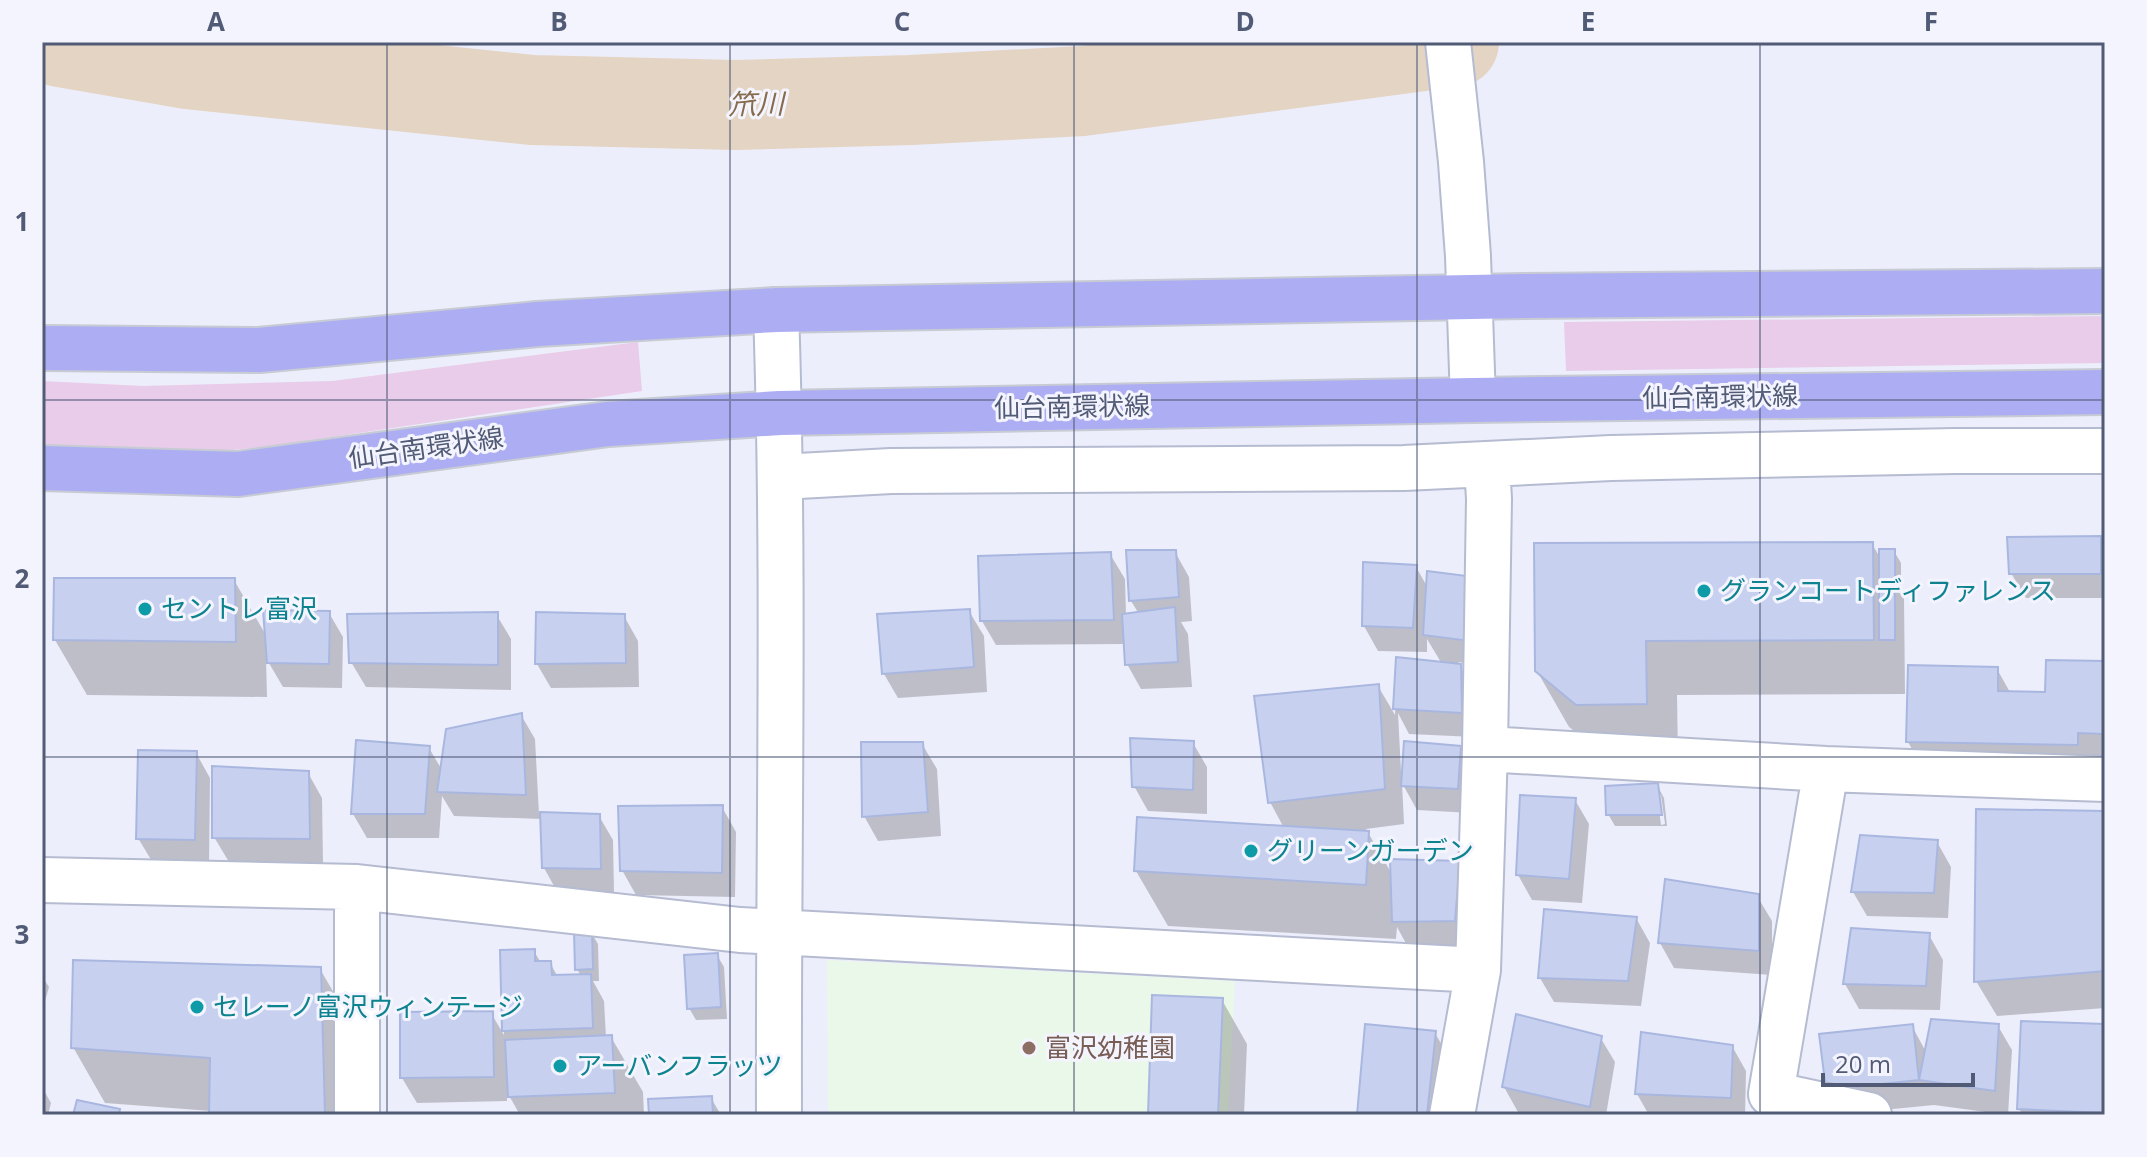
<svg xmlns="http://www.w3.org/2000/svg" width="2147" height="1157" font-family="'Open Sans','Noto Sans JP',sans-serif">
<rect width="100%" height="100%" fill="#edeefb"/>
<path fill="#eaf8e9" d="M827,960l408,21 -7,134h-400z"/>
<path fill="#e8cce9" d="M2105,316v47l-539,8 -2,-49z
M638,342l4,49 -370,55 -69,7 -161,-4v-68l101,5 189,-5z"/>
<path fill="#0003" fill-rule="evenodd" d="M2099,538l6,10v50h-79l-15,-25z
M1872,544l9,15 13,-8 7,12v30l3,6 1,95 -228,1 1,64h-68l-41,-32 -32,-56z
M1175,552l14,25 3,44 -11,1 7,12 4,53 -51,2 -14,-25 -2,-20 -129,1 -14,-24 128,-67 15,25 1,36 13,-1 -8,-13z
M1416,567l12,21 55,77 -25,-3 17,29v46l-66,-3 -11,-21 3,58 59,-23 14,25 -3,40 -54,-3 -15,-27 2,41 -38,5 27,47 66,-13 9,82 -60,2 -11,-20 -1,12 -228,-13 -32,-55 148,-43 -14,-26 108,-116 17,29 3,-56 44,5 -15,-25v13l-49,-1 -14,-25z
M234,580l33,57 62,-24 14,24 -1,51 -59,-1 -17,-29 1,39 -180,-2 -32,-55z
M969,611l15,25 3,56 -89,6 -14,-24z
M496,614l15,25v51l-145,-3 -15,-25z
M624,616l14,25 1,46 -88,1 -14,-24z
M2105,663v105l-177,9 -20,-35 89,-73 14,25h36z
M521,715l14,24 4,75 60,2 14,24 1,53h-56l-14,-25 -2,-49 -88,-3 -12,-20 -3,42h-72l-14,-24 76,-66 13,22z
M1193,743l14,24v47l-59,-3 -14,-25z
M922,744l15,25 4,67 -63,5 -14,-25z
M196,753l14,25 -1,86 -56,-1 -15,-25z
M308,773l14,25 1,65 -94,-1 -15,-25z
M1657,785l7,13 3,28h-52l-7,-12zM1657,795h4l4,29 -4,1z
M1575,800l14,24 -7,79 -50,-3 -14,-25z
M722,807l14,25 -1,65 -99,-2 -14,-25z
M2105,813v195l-108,8 -21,-35z
M1937,842l14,25 -3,51 -81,-2 -14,-24z
M1757,896l15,25v54l-98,-7 -14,-25z
M1636,918l14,25 -9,63 -87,-4 -14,-24z
M591,932l7,12 1,37h-6l11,20 2,36h5l32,55 1,23h-124l-13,-23v9l-90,2 -15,-25 89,-65 13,22 -2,-83 32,-1 7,12h9l8,14 23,-1 -4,-7z
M1929,935l14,25 -3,50 -81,-1 -14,-25z
M717,955l7,12 3,52 -31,1 -7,-12z
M320,969l32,55 2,91h-143v-4l-106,-8 -32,-56z
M42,976l7,11 -7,25z
M1222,1000l25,44 -3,71h-94z
M1912,1026l14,26 72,-26 14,24 -4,65 -74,-10 -92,9 -14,-24z
M2105,1026v89h-82l-4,-6z
M1435,1033l32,55 -3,27h-105z
M1600,1037l15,25 -9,53h-73l-15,-3 -14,-25z
M1732,1046l14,25 -1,44h-96l-12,-21z
M42,1087l9,16 -3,12h-6z
M711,1098l10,17h-70z
M141,1113h16l2,2h-18z"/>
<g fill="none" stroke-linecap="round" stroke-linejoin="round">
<path stroke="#e4d4c3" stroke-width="90" d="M60,42l127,22 345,36 203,5 176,-5 172,-9 371,-49"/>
</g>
<path fill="#c7d1ef" stroke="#a9b7e0" stroke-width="2" d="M2101,536v38h-92l-2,-37z
M1873,542l1,98 -228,1 1,63 -71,1 -41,-34 -1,-128z
M1879,549h16v91h-16z
M1126,550h50l3,47 -50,4z
M1111,552l3,68 -134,1 -2,-65z
M1363,562l54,3 -4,63 -51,-2z
M1427,571l48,6 -5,64 -47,-6z
M54,578h181l1,64 -183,-2z
M1175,607l3,55 -53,3 -3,-51z
M970,609l4,58 -92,7 -5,-60z
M263,610l67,1 -1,53 -62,-1z
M498,612v53l-149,-2 -2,-49z
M536,612l89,2 1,49 -91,1z
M1396,657l65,7 1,49 -69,-4z
M2046,660l59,1v73l-27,-1v12l-172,-3 2,-77 90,2v24l47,1z
M1379,684l6,105 -117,14 -14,-107z
M522,713l4,82 -89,-3 9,-63z
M1130,738l64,3 -1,49 -61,-3z
M356,740l74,6 -5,68h-74z
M1404,741l57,5 -3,43 -57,-3z
M861,742h62l5,70 -66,5z
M138,750l59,1 -2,89 -59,-1z
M212,766l97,5 1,68 -98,-1z
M1658,783l4,32h-56l-1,-29z
M1520,795l56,3 -7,81 -53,-4z
M723,805l-1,68 -102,-2 -2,-65z
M1976,809l129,2v160l-131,11z
M540,812l60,2 1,55 -59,-1z
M1137,817l232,14 -3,54 -232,-14z
M1860,835l78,5 -4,53 -83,-1z
M1390,859l70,2 -5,60 -63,1z
M1665,879l94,15v57l-101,-8z
M1544,909l93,8 -9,64 -90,-3z
M1851,928l79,5 -4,53 -83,-2z
M592,930l1,39 -18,1 -1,-39z
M535,949v12h16l1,14 39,-1 2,54 -91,3 -2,-81z
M718,953l3,54 -34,2 -3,-54z
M73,960l248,7 4,148h-116l1,-57 -139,-10z
M1152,995l71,3 -5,117h-70z
M493,1011l1,66 -94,1v-66z
M1516,1014l86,22 -12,71 -88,-20z
M1931,1019l68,5 -4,67 -76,-11z
M2021,1021l84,3v89l-88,-4z
M1365,1024l71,7 -9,84h-70z
M1913,1024l6,56 -93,10 -7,-56z
M1641,1032l92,13 -2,53 -96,-4z
M612,1035l3,58 -107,4 -3,-57z
M712,1096l1,19h-64l-1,-16z
M77,1100l43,9 -1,6h-46z"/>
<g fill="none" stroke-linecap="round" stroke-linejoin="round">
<defs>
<path id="minor" d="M1448,42l13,120 7,94 5,144
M776,310c9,268 2,537 3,805
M780,477l111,-6 513,-3 207,-10 344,-7h150
M1485,749l341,20 279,10
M1826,769l-55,325 98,21
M42,880l315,7 383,43 738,40
M357,887v228
M1452,1115l26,-145 7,-221 4,-250 -2,-34"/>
<path id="major" d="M42,348l217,2 279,-26 238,-14 749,-14 580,-5
M42,468l196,6 370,-50 172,-11 693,-13 632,-8"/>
</defs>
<use href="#minor" stroke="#b5bbd0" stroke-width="48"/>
<use href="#major" stroke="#c7cbd3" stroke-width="48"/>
<use href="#minor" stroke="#fff" stroke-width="44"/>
<use href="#major" stroke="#adadf3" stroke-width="44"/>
</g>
<path fill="none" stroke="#515b76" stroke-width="2" stroke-opacity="0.55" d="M387,42v1073M730,42v1073M1074,42v1073M1417,42v1073M1760,42v1073M42,400h2063M42,757h2063"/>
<g fill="#0f9aa8" stroke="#f4f4fe" stroke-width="3">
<circle cx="1704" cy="591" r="8"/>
<circle cx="145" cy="609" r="8"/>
<circle cx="1251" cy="851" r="8"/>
<circle cx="197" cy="1007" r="8"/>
<circle cx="560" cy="1066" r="8"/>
</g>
<circle fill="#8d6e63" stroke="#f4f4fe" stroke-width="3" cx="1029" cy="1048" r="8"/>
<g text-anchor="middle" stroke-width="6" stroke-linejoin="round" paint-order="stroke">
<g font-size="26" fill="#515b76" stroke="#f4f4fe">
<text transform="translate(1720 397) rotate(-1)" y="9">仙台南環状線</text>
<text transform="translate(1072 407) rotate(-1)" y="9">仙台南環状線</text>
<text transform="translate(426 448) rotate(-8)" y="9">仙台南環状線</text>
</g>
<g font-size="26" fill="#0d838f" stroke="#f4f4fe" text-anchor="start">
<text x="1720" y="600">グランコートディファレンス</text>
<text x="161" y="618">セントレ富沢</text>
<text x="1267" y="860">グリーンガーデン</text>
<text x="213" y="1016">セレーノ富沢ウィンテージ</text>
<text x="576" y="1075">アーバンフラッツ</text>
</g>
<g font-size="26" fill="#785e54" stroke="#f4f4fe" text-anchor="start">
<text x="1045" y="1057">富沢幼稚園</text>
</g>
<g font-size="28" font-style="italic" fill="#866b4c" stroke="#f4f4fe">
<text transform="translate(756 104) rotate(-1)" y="10">笊川</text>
</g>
</g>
<rect width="2147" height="1157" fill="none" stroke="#f4f4fe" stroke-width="88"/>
<path d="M1823 1073v12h150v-12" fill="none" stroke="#515b76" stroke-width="4"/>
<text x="1835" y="1073" font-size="24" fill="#515b76" stroke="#f4f4fe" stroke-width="6" paint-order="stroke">20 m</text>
<rect x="44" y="44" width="2059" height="1069" fill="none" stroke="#515b76" stroke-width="3"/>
<g font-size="26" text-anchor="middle" font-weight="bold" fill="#515b76">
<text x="216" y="31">A</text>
<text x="559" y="31">B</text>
<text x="902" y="31">C</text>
<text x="1245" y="31">D</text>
<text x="1588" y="31">E</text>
<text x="1931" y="31">F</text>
<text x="22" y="231">1</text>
<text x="22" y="588">2</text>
<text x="22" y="944">3</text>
</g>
</svg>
